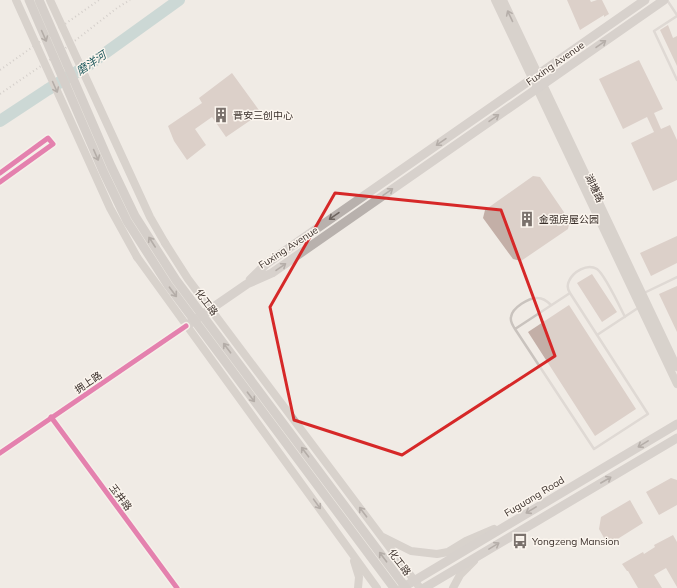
<svg xmlns="http://www.w3.org/2000/svg" width="677" height="588" font-family="Mulish,'Noto Sans SC',sans-serif">
<rect width="100%" height="100%" fill="#f0ebe5"/>
<g fill="none" stroke-linecap="round" stroke-linejoin="round">
<path stroke="#a1c2c1" stroke-width="12" d="M0,121l47,-31 43,-26 89,-64"/>
</g>
<path fill="#c3afa7" d="M567,0h23l1,2 6,-2h5l7,14 -5,3v-2l-24,15z
M668,25l5,13 4,-2v30l-17,-36z
M639,60l24,49 -9,4 7,16 9,-4 7,15v40l-24,11 -22,-48 23,-11 -7,-15 -24,12 -24,-50z
M232,73l29,40 -35,24 -14,-20 -17,12 11,16 -19,15 -13,-19 -6,-15 34,-23 -3,-5z
M533,176l7,1 30,44 -2,8 -47,32 -8,-2 -30,-41 2,-8z
M677,236v27l-26,13 -11,-23z
M592,274l25,38 -15,10 -25,-39z
M677,286v46l-18,-38z
M569,305l67,104 -41,27 -67,-104z
M671,478l6,2v25l-18,10 -13,-23z
M630,500l13,23 -35,22 -9,-16 2,-12z
M673,535l4,7v45l-11,-19 -12,7 8,13h-24l-10,-17h-1l-5,-7 21,-12 1,2 11,-7 -1,-2z"/>
<g fill="none" stroke-linecap="round" stroke-linejoin="round">
<path stroke="#c9c3be" stroke-width="2.5" d="M667,0l10,15
M677,16l-23,15 23,49
M570,293l78,121 -54,35 -79,-120z
M570,293c-2,-3 -3,-8 -1,-12 4,-9 18,-18 28,-12 8,6 23,38 28,48
M644,293l33,-16
M515,329c-2,-3 -5,-8 -4,-12 1,-9 18,-20 27,-19 5,0 10,4 13,7
M597,335l41,-27"/>
<path stroke="#c9c3be" stroke-width="7" d="M0,173l48,-35 5,6 -53,38
M51,417l126,171
M0,453l186,-127"/>
<path stroke="#bab3ae" stroke-width="8" d="M495,0l182,384
M503,0l174,367
M165,243l23,36 232,309
M137,257l240,331
M383,537l28,14 26,3 11,-2 18,-11 28,-12
M354,561l5,16 -1,11
M453,588l7,-13 14,-14"/>
<path stroke="#b8b1ad" stroke-width="9" d="M250,280l16,-16 379,-264
M186,326l61,-42 25,-11 392,-273
M402,588l275,-164
M424,588l253,-150"/>
<path stroke="#b1aca8" stroke-width="2" stroke-dasharray="1 3" stroke-linecap="butt" d="M0,70l99,-70
M0,94l54,-37 63,-49 13,-8"/>
<path stroke="#bab3ae" stroke-width="8" d="M16,0l94,208 27,49
M50,0l100,217 15,26"/>
<path stroke="#b4aea8" stroke-width="9" d="M29,0l74,171 24,50 41,64 226,303
M39,0l72,166 24,50 41,64 230,308"/>
<defs>
<path id="cycleway" d="M0,173l48,-35 5,6 -53,38
M51,417l126,171
M0,453l186,-127"/>
</defs>
<use href="#cycleway" stroke="#fbf5ee" stroke-width="8"/>
<use href="#cycleway" stroke="#d6006c" stroke-width="5"/>
</g>
<defs><path id="oneway-shaft" d="M-6 0H5M1.5-3L5.5 0L1.5 3" fill="none" stroke-width="1.6" stroke-linecap="round" stroke-linejoin="round"/></defs>
<g stroke="#6e645f">
<use href="#oneway-shaft" transform="translate(510 16) rotate(-115)"/>
<use href="#oneway-shaft" transform="translate(55 87) rotate(66)"/>
<use href="#oneway-shaft" transform="translate(317 504) rotate(54)"/>
<use href="#oneway-shaft" transform="translate(363 512) rotate(-127)"/>
</g>
<g stroke="#6b625d">
<use href="#oneway-shaft" transform="translate(44 36) rotate(66)"/>
<use href="#oneway-shaft" transform="translate(96 155) rotate(66)"/>
<use href="#oneway-shaft" transform="translate(152 242) rotate(-123)"/>
<use href="#oneway-shaft" transform="translate(173 292) rotate(53)"/>
<use href="#oneway-shaft" transform="translate(227 348) rotate(-127)"/>
<use href="#oneway-shaft" transform="translate(251 397) rotate(53)"/>
<use href="#oneway-shaft" transform="translate(305 452) rotate(-127)"/>
<use href="#oneway-shaft" transform="translate(383 557) rotate(-127)"/>
</g>
<g stroke="#6d645f">
<use href="#oneway-shaft" transform="translate(601 44) rotate(-35)"/>
<use href="#oneway-shaft" transform="translate(494 118) rotate(-35)"/>
<use href="#oneway-shaft" transform="translate(441 142) rotate(145)"/>
<use href="#oneway-shaft" transform="translate(388 192) rotate(-35)"/>
<use href="#oneway-shaft" transform="translate(334 216) rotate(145)"/>
<use href="#oneway-shaft" transform="translate(281 267) rotate(-35)"/>
<use href="#oneway-shaft" transform="translate(643 444) rotate(149)"/>
<use href="#oneway-shaft" transform="translate(606 480) rotate(-30)"/>
<use href="#oneway-shaft" transform="translate(531 510) rotate(149)"/>
<use href="#oneway-shaft" transform="translate(494 546) rotate(-31)"/>
</g>
<path d="M0 0H677V588H0ZM335,193l166,17 54,146 -153,99 -108,-35 -24,-113z" fill="#f0ebe5" fill-opacity=".55" fill-rule="evenodd"/>
<path fill="none" stroke="#d62828" stroke-width="3" stroke-linejoin="round" d="M335,193l166,17 54,146 -153,99 -108,-35 -24,-113z"/>
<defs>
<symbol id="building-bare" viewBox="-9 -9 18 18"><path d="M-4-6H4V6H1V3H-1V6H-4ZM-2.5-4.3h1.7v1.8h-1.7ZM.8-4.3h1.7v1.8H.8ZM-2.5-1h1.7V.8h-1.7ZM.8-1h1.7V.8H.8Z" fill="#7a716c" stroke="#fbf5ee" stroke-width="2.5" paint-order="stroke"/></symbol>
<symbol id="bus-bare" viewBox="-9 -9 18 18"><path d="M-5-6H5V4H4V6H2V4H-2V6H-4V4H-5ZM-3.5-4V0h7V-4ZM-3.5 1.2v1.5H-2V1.2ZM2 1.2v1.5H3.5V1.2Z" fill="#7a716c" stroke="#fbf5ee" stroke-width="2.5" paint-order="stroke"/></symbol>
</defs>
<g fill-rule="evenodd">
<use href="#building-bare" x="210" y="104" width="22" height="22"/>
<use href="#building-bare" x="516" y="208" width="22" height="22"/>
<use href="#bus-bare" x="509" y="530" width="22" height="22"/>
</g>
<g text-anchor="middle" stroke-width="3" stroke-linejoin="round" paint-order="stroke">
<g font-size="10" fill="#3b302b" stroke="#fbf5ee">
<text transform="translate(555 63) rotate(-35)" y="4">Fuxing Avenue</text>
<text transform="translate(595 188) rotate(65)" y="4">湖塘路</text>
<text transform="translate(288 247) rotate(-33)" y="4">Fuxing Avenue</text>
<text transform="translate(207 302) rotate(53)" y="4">化工路</text>
<text transform="translate(88 382) rotate(-34)" y="4">拥上路</text>
<text transform="translate(534 496) rotate(-31)" y="4">Fuguang Road</text>
<text transform="translate(121 497) rotate(53)" y="4">玉井路</text>
<text transform="translate(400 562) rotate(53)" y="4">化工路</text>
</g>
<g font-size="10" fill="#3b302b" stroke="#fbf5ee" text-anchor="start">
<text x="233" y="119">晋安三创中心</text>
<text x="539" y="223">金强房屋公园</text>
<text x="532" y="545">Yongzeng Mansion</text>
</g>
<g font-size="11" font-style="italic" fill="#1f5a5e" stroke="#fbf5ee">
<text transform="translate(91 63) rotate(-34)" y="4">磨洋河</text>
</g>
</g>
</svg>
